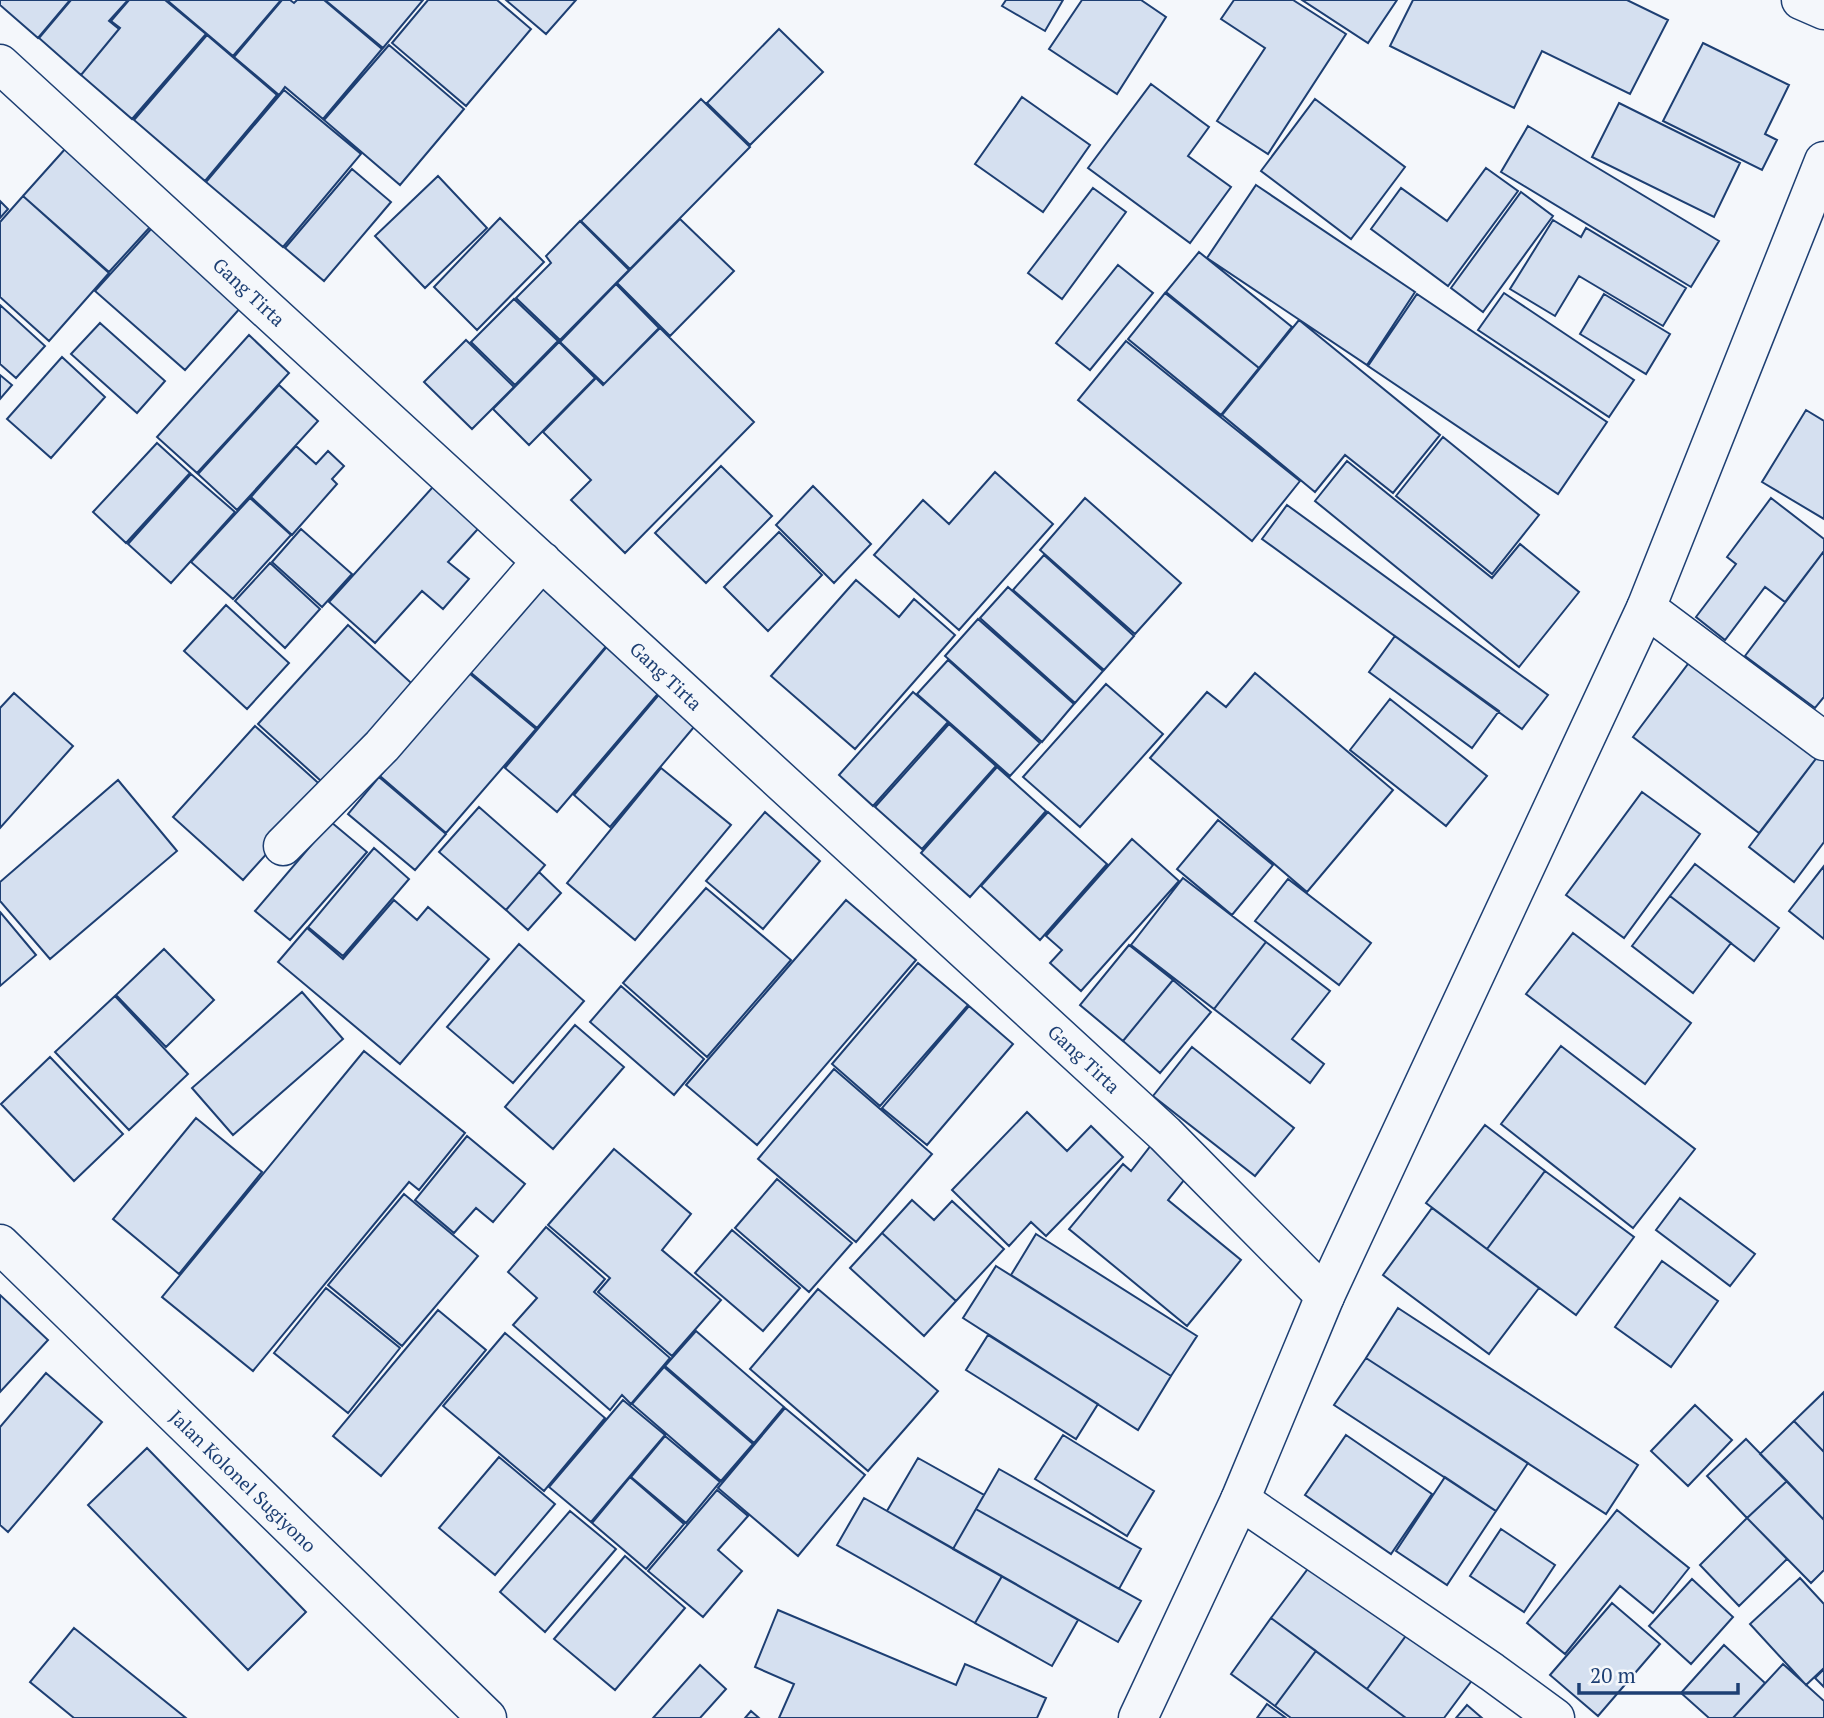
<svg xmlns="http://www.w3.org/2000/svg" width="1824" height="1718" font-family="'PT Serif',serif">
<rect width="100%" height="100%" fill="#f4f7fb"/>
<path fill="#d5e0f0" stroke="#1d3f73" stroke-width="2" d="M0,0h70l-32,38 -38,-33z
M71,0h57l-19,21 10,8 -38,46 -42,-37z
M129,0h36l41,34 -74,85 -51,-44 39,-47 -9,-7z
M170,0h111l-48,56 -65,-55z
M282,0h8l4,3 3,-3h27l58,49 -59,70 -38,-32 -6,8 -45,-38z
M325,0h98l-40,48z
M428,0h69l34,29 -65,77 -74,-63z
M506,0h70l-30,34z
M1006,0h57l-18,31 -43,-25z
M1082,0h59l25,17 -49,77 -68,-45z
M1234,0h59l53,34 -78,120 -51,-33 48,-73 -44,-29z
M1302,0h95l-29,43z
M1413,0h214l41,20 -38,74 -88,-43 -28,57 -124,-62z
M779,29l44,43 -73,73 -43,-42z
M207,35l70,60 -72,86 -71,-61z
M1703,43l86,42 -24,49 12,6 -15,30 -99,-49z
M389,45l75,64 -64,76 -76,-65z
M1151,84l58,43 -21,29 43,31 -41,56 -102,-75z
M284,90l77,64 -78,93 -77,-65z
M1022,97l68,48 -47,67 -68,-48z
M701,99l49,48 -120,122 -49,-48z
M1315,99l90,68 -54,72 -90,-68z
M1619,103l121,60 -26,54 -122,-60z
M1528,126l191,115 -28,46 -190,-115z
M74,139l86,77 -51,56 -86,-76z
M1486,168l32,23 -70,95 -77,-57 30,-41 46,33z
M352,169l39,33 -67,79 -39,-33z
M438,176l49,52 -62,60 -50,-52z
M1256,185l159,107 -48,73 -160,-107z
M1093,188l33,24 -64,87 -34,-26z
M1521,192l32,24 -70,96 -32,-24z
M23,196l86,77 -60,68 -49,-44v-75z
M0,201l8,8 -8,9z
M162,217l88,80 -65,73 -90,-79z
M500,218l44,44 -67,68 -43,-43z
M680,219l54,52 -64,65 -53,-53z
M1553,220l28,17 5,-9 100,60 -23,38 -84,-50 -24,40 -45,-27z
M580,221l49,49 -69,70 -44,-42 35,-35 -5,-7z
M1199,252l93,75 -33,41 -93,-76z
M1118,265l35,28 -63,77 -34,-27z
M616,284l43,44 -55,56 -44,-42z
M1165,293l94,75 -38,47 -93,-76z
M1504,293l130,87 -25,37 -131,-87z
M1417,294l190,128 -49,72 -190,-128z
M1604,294l66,40 -24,40 -66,-40z
M514,299l44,42 -43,44 -44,-43z
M0,305l45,41 -29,32 -16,-14z
M1299,320l141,115 -47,58 -48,-38 -30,37 -93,-77z
M100,323l65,58 -28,32 -66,-59z
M660,328l94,94 -129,131 -54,-53 20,-20 -48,-48 53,-54 7,7z
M249,335l40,38 -92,100 -40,-36z
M466,340l48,47 -42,42 -48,-47z
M1126,341l174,140 -48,60 -174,-141z
M559,342l36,36 -66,67 -36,-36z
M62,357l43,40 -54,61 -44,-39z
M0,375l12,10 -12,14z
M279,385l39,36 -81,89 -39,-36z
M1806,410l18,11v98l-62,-37z
M1443,437l96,78 -47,59 -96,-78z
M157,443l33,30 -64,70 -33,-31z
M296,446l20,18 12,-13 16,15 -12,13 5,5 -45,51 -41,-38z
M1347,461l145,117 28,-34 59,48 -60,75 -204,-166z
M721,466l51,50 -66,67 -51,-50z
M995,472l58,52 -94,106 -85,-75 49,-55 26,24z
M191,474l44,38 -64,71 -43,-39z
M441,478l45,42 -38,42 21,17 -26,30 -21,-18 -47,52 -46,-41z
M813,486l58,58 -37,39 -58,-58z
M250,498l41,37 -58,64 -42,-37z
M1085,498l96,85 -46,51 -95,-84z
M1771,498l53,41v12l-39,51 -20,-15 -40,53 -29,-23 40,-53 -9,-7z
M1287,505l261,190 -26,34 -260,-190z
M301,529l51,45 -30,33 -50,-45z
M779,532l43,43 -54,56 -44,-44z
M1824,551v146l-9,11 -70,-52z
M1044,555l90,81 -30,34 -91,-80z
M270,563l50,46 -35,39 -50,-47z
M548,580l66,57 -77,91 -67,-56z
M856,580l43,37 15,-18 41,36 -100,114 -84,-73z
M1008,587l95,84 -28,32 -95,-85z
M226,605l63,58 -42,46 -63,-58z
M978,619l96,85 -32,38 -97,-86z
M348,625l73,67 -90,98 -73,-66z
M1395,636l104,75 -27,37 -103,-76z
M609,644l53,45 -105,123 -52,-44z
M948,660l92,83 -30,33 -93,-82z
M1691,660l127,96 -59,77 -126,-96z
M469,673l67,56 -90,104 -66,-57z
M1255,673l138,117 -86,102 -157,-134 57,-66 19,15z
M668,684l36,31 -94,112 -36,-32z
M1106,684l57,50 -83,93 -57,-50z
M913,692l35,30 -75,84 -34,-31z
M14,693l59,53 -73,82v-120z
M1390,699l97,77 -41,50 -96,-76z
M949,724l47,42 -74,83 -47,-42z
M255,726l70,63 -82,91 -70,-63z
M1818,756l6,4v82l-30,40 -45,-35z
M997,767l49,44 -76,86 -49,-44z
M661,768l70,57 -96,115 -68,-57z
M379,777l67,57 -31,36 -67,-56z
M118,780l59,71 -127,108 -50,-58v-19z
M1642,792l58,42 -76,104 -58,-43z
M479,807l66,58 -39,45 -67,-58z
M765,812l55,49 -57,68 -57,-48z
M1048,812l59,52 -67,76 -59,-54z
M1218,820l55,45 -41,50 -55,-46z
M331,822l36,30 -77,88 -35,-29z
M1132,839l47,42 -98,110 -31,-28 12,-13 -16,-14z
M374,848l35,31 -66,77 -35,-29z
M1695,864l84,64 -25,33 -84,-65z
M1824,866v73l-35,-28z
M539,872l22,21 -33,37 -22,-20z
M1183,878l83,64 -52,67 -83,-64z
M1288,879l83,64 -32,42 -84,-64z
M706,888l85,72 -84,97 -84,-74z
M1670,896l61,47 -38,50 -61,-47z
M394,900l23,20 11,-13 61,52 -89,105 -122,-102 29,-34 36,31z
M846,900l70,60 -159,185 -71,-60z
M0,912l36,43 -36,31z
M1573,933l118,90 -46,61 -119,-90z
M1266,942l64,49 -38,48 32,25 -14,19 -96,-74z
M519,944l65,57 -71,82 -66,-56z
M1129,945l44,35 -50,61 -43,-36z
M164,949l50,51 -48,47 -50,-52z
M918,963l50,42 -88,101 -48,-42z
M1173,980l38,32 -51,61 -37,-32z
M621,986l83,73 -30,36 -84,-73z
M302,992l41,47 -110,96 -41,-47z
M115,996l73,78 -59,56 -74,-78z
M969,1006l44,38 -86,101 -45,-37z
M575,1025l49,42 -71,82 -48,-42z
M1561,1046l134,103 -62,79 -132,-104z
M1192,1047l102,81 -39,48 -102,-80z
M364,1051l101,82 -46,57 -10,-8 -156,189 -91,-74z
M50,1057l73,77 -49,47 -73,-77z
M834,1069l98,85 -76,88 -98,-83z
M1027,1112l40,39 24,-25 32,31 -77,79 -15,-14 -22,24 -57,-56z
M196,1118l66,54 -83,102 -66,-55z
M1485,1125l60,46 -58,78 -61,-46z
M467,1136l58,48 -32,38 -17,-14 -22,25 -39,-33z
M1152,1144l37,30 -21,26 73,60 -54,66 -118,-97 54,-65 8,7z
M614,1149l77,65 -29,36 59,50 -49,56 -74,-64 12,-14 -62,-53z
M1545,1171l89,66 -58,78 -89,-66z
M777,1179l75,64 -43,49 -74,-64z
M404,1194l74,62 -76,90 -74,-61z
M1680,1198l75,56 -25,32 -74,-56z
M912,1200l22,20 18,-19 52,48 -48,52 -74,-68z
M1432,1208l107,80 -50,66 -106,-79z
M546,1227l59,52 -11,13 76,66 -39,46 -9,-9 -12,15 -97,-85 24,-27 -29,-26z
M732,1230l68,58 -37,43 -68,-58z
M882,1233l74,68 -32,35 -74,-68z
M1036,1234l161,102 -26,40 -160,-101z
M1662,1261l56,40 -47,66 -56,-40z
M996,1266l175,110 -33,54 -175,-112z
M326,1288l74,60 -52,65 -74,-60z
M818,1289l120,102 -70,80 -118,-102z
M0,1295l48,45 -48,52z
M1398,1308l240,157 -32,49 -240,-156z
M438,1310l48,40 -105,126 -48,-40z
M696,1331l88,76 -30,36 -89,-77z
M505,1333l100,85 -61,73 -101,-85z
M988,1335l110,69 -22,35 -110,-69z
M1366,1358l162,105 -32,48 -162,-106z
M664,1367l89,77 -32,37 -89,-77z
M46,1373l56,49 -94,110 -8,-7v-98z
M1824,1392v60l-30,-31z
M623,1400l42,35 -74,87 -42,-35z
M1695,1405l37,35 -44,46 -37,-35z
M785,1408l80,67 -67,81 -80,-68z
M1794,1421l30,31v68l-64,-66z
M1063,1435l91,56 -27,45 -92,-57z
M1346,1435l86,59 -41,60 -86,-59z
M665,1436l55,46 -34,41 -55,-46z
M1746,1439l41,42 -40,37 -40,-42z
M147,1448l159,164 -58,58 -160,-165z
M499,1457l56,47 -60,71 -56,-47z
M918,1458l66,37 -31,54 -66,-38z
M999,1469l142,80 -22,40 -143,-80z
M630,1477l54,47 -38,45 -54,-46z
M1445,1477l51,34 -49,74 -51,-34z
M1787,1481l37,39v50l-13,13 -64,-65z
M717,1490l31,26 -30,34 24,21 -39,46 -55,-46z
M864,1498l138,78 -27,47 -138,-78z
M976,1509l165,92 -23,41 -165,-93z
M1617,1510l72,58 -36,45 -33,-27 -55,68 -38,-31z
M570,1511l46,38 -71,83 -45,-40z
M1747,1518l40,41 -48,47 -39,-41z
M1501,1529l54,36 -31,47 -54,-36z
M625,1556l60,52 -70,82 -61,-51z
M1313,1562l95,71 -41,56 -96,-71z
M1002,1576l76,44 -26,46 -77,-43z
M1800,1578l24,26v64l-18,17 -56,-61z
M1692,1579l41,38 -42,47 -42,-38z
M1612,1603l48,41 -62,72 -48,-41z
M778,1610l178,75 9,-21 81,34 -9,20h-258l15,-34 -39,-17z
M1271,1618l45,33 -41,55 -44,-32z
M74,1628l112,90h-112l-44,-36z
M1408,1633l65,46 -29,39h-38l-39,-29z
M1724,1645l41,38 -32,35h-24l-28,-25z
M1316,1651l51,38 39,29h-115l-16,-12z
M1783,1664l41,37v17h-91z
M700,1665l26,24 -26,29h-47z
M1824,1669v18l-9,-9z
M1267,1704l19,14h-29z
M1467,1705l15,13h-26z
M751,1711l8,7h-14z"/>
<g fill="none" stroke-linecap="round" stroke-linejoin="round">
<defs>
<path id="street" d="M0,64l1165,1070 160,162
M1646,608l178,133
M283,846l99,-100 160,-185
M0,1244l487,474
M1240,1500l252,172 63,46"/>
<path id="secondary" d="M1801,0l23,10
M1138,1718l102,-218 85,-204 321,-688 178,-447"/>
</defs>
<use href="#street" stroke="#1d3f73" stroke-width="41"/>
<use href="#secondary" stroke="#1d3f73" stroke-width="41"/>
<use href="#street" stroke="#f4f7fb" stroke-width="38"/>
<use href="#secondary" stroke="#f4f7fb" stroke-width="38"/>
</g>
<g text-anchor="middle" stroke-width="5" stroke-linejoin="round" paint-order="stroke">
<g font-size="19" fill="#1d3f73" stroke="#f4f7fb">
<text transform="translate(249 292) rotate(43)" y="7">Gang Tirta</text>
<text transform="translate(666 676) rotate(43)" y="7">Gang Tirta</text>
<text transform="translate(1084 1059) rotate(43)" y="7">Gang Tirta</text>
<text transform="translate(243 1481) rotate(44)" y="7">Jalan Kolonel Sugiyono</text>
</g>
</g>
<path d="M1579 1683v10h159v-10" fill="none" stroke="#1d3f73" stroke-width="3.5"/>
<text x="1590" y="1683" font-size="21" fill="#1d3f73" stroke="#f4f7fb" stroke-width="5" paint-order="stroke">20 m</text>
</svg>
